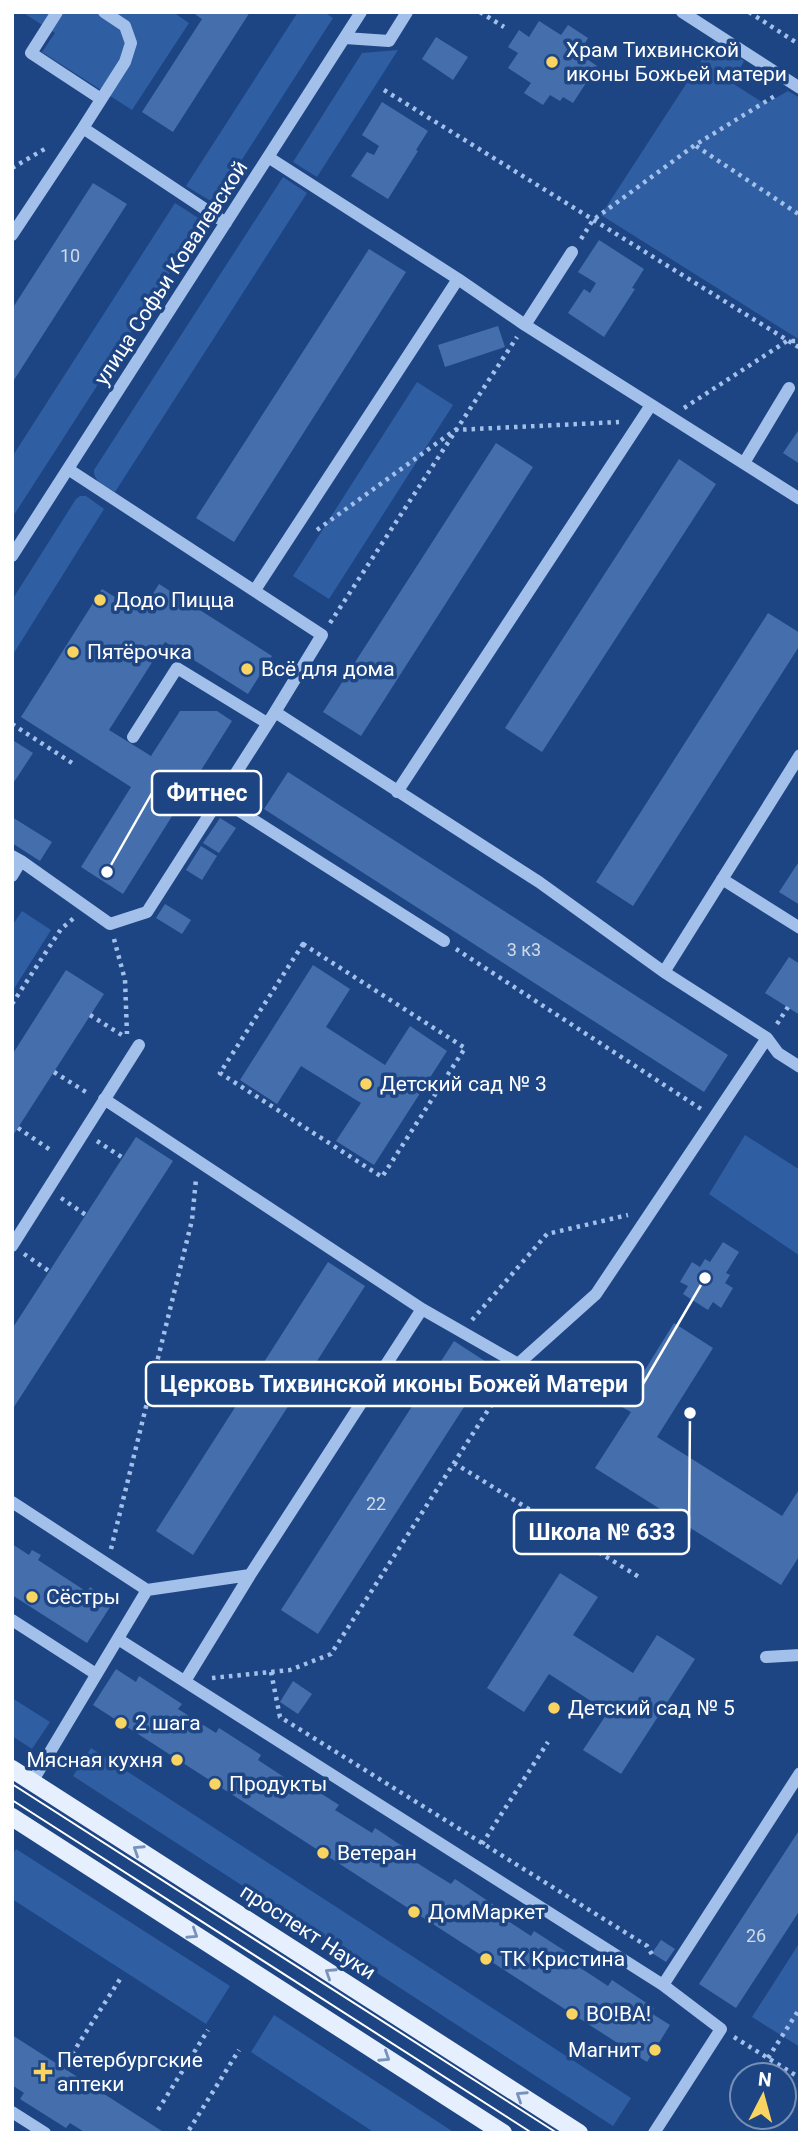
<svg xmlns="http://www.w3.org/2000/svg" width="812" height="2145" font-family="Roboto,sans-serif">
<rect width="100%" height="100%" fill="#1d4583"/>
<path fill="#305ea2" d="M22,12h151l16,11 -57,87 -90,-58 13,-19z
M298,12h26l9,6 -119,185 -28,-17z
M714,41l30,20 -12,22 33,21 23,-13 12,7v242l-199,-125z
M398,50l-81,127 -24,-15 69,-109z
M283,177l24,16 -192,299c-9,-6 -22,-10 -21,-22z
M175,203l28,18 -191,297v-61z
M417,382l36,23 -124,194 -36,-23z
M80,496h6l18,13 -92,147v-56l64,-101z
M22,911l29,19 -39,62v-66z
M745,1135l55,35v86l-91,-62z
M12,1698l38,24 -18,27 -20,-13z
M91,1748l540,350 -18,28 -540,-350z
M16,1849l214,137 -24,38 -194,-125v-44z
M800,1942v105l-48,-30z
M274,2015l181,118h-80l-124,-81z"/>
<path fill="#456fac" d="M192,12h58l-77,120 -31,-20 60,-93z
M539,21l22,14 7,-10 20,13 -6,10 9,6 -4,5 10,7 -24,37 -10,-6 -3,4 -10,-6 -7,10 -19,-12 7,-10 -23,-15 10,-15 -10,-6 11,-17 10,7z
M436,37l32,20 -15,23 -31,-21z
M382,102l46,29 -12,19 2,1 -30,48 -37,-23 16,-24 7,3 5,-9 -17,-11z
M93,183l34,21 -115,179v-74z
M599,240l45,29 -12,19 3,1 -31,48 -36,-24 16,-24 6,4 6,-10 -18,-11z
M369,249l37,23 -172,270 -38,-24z
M498,326l7,21 -60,20 -7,-22z
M800,428v36l-17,-11z
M496,443l37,24 -172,269 -38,-24z
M679,459l37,25 -174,268 -37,-24z
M159,584l113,72 -24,38 -83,-52 -56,88 42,26 29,-45h37l15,10 -109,173 -42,-27 50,-80 -110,-70 81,-128 39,24z
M768,613l32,20v12l-167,261 -37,-24z
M14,741l19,12 -21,32v-42z
M288,772l440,283 -24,37 -440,-283z
M12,817l40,25 -12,19 -28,-18z
M220,818l16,10 -17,25 -16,-10z
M201,846l16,10 -15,24 -16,-10z
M800,860v45l-21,-13z
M165,904l26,16 -9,14 -26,-16z
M789,957l11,7v51l-35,-22z
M313,965l37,24 -24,38 59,38 25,-39 37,25 -73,114 -38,-24 25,-38 -60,-37 -24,38 -37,-24z
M66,970l38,24 -92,143v-82z
M136,1137l37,24 -161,249v-81z
M723,1242l16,10 -13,21 4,2 -5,8 8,5 -12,20 -8,-6 -5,8 -25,-16 5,-8 -8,-4 12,-20 8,5 5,-8 5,3z
M328,1262l37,24 -172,269 -37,-24z
M674,1323l39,25 -56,89 125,79 18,-28v67l-19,30 -186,-117 36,-56 -9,-5z
M454,1341l37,24 -173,269 -37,-24z
M12,1544l17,11 3,-5 9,5 -3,5 49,32 3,-5 8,6 -3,4 15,10 -23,36 -75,-48z
M560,1573l38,24 -25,38 60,38 24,-38 38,24 -74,115 -38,-24 25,-38 -59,-38 -25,38 -37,-24z
M116,1669l20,13 3,-6 43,28 -4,5 38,24 3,-5 42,27 -3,5 35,23 4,-5 42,27 -4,5 37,23 3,-5 42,28 -3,5 19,12 18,11 4,-5 42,28 -3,5 37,24 3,-5 42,27 -3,5 35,23 4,-6 42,28 -3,5 19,12 -23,37 -554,-357z
M293,1681l19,13 -14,20 -18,-12z
M800,1829v81l-64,98 -37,-24z
M661,1940l14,9 -9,13 -14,-9z
M12,2035l153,98h-79l-16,-10 -4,5 -46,-29 4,-6 -12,-8z"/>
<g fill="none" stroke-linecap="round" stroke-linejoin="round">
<path stroke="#a3c0ea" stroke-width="4.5" stroke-dasharray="3.5 5" stroke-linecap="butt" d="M480,12l24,15
M749,12l51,33
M384,90l416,258
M696,146l104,69
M12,168l36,-21
M581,239l12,-19 102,-75 83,-51
M684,408l103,-67h13
M317,530l138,-100 164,-8
M330,623l187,-286
M12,724l60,39
M114,939l11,41 2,54
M303,944l162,104 -83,129 -162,-104z
M456,949l245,160
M12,1004l49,-75 14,-12
M90,1015l35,22
M777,1024l11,-17
M54,1072l35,22
M18,1128l34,23
M97,1141l26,17
M61,1198l25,17
M24,1254l25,17
M472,1320l75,-86 81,-19
M12,1328h1
M454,1463l185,114
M111,1549l81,-329 4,-41
M271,1672l9,45 367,229 7,12
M212,1678l78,-8 41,-16 179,-278
M482,1844l66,-102
M734,2037l66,41
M72,2054l50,-78
M768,2058l32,-50
M158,2110l50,-80
M189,2130l50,-80
M366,2133v-1"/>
<path stroke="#a3c0ea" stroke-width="12" d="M57,12l-26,41 70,46
M682,12l118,76
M345,38l44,3 18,-29
M83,128l42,-66 6,-19 -6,-17 -21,-14
M268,157l190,122 67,46 275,174
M12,235l71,-107 143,95
M525,325l47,-73
M744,463l45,-75
M68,469l254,166 -47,77 264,170 125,90 103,66 11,15 22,14
M12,556l349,-544
M255,590l203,-311
M133,737l44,-69 90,55
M397,792l254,-387
M219,798l225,143
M12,856l9,5 -9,15
M21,861l89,63 37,-12 128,-200
M722,879l78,49
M664,972l136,-217
M104,1099l318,210
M12,1246l127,-201
M12,1502l135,88 103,-15
M12,1620l84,54
M118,1639l545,346 58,44 -67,104
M766,1657l34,-2
M185,1681l65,-106 172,-266 96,55 78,-70 171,-256
M32,1782l115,-192
M663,1985l137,-212
M12,2112l33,21"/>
<path stroke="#e6effe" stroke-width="18" d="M12,1769l567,364
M12,1817l491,316"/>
<path stroke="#fff" stroke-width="2" d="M12,1784l545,349
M12,1800l520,333"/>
</g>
<defs><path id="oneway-chevron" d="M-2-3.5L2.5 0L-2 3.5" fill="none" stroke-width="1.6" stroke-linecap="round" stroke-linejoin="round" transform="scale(1.75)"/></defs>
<g stroke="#7792ba">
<use href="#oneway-chevron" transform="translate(138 1850) rotate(-147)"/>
<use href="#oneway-chevron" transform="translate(193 1934) rotate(33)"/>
<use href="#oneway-chevron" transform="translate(330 1973) rotate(-147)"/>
<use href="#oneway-chevron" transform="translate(385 2057) rotate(33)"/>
<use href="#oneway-chevron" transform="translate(521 2096) rotate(-147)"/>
</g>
<g fill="#fad460" stroke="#1d4583" stroke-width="2.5">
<circle cx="552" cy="62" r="7"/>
<circle cx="100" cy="600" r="7"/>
<circle cx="73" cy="652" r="7"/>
<circle cx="247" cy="669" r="7"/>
<circle cx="366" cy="1084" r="7"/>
<circle cx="32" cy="1597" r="7"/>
<circle cx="554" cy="1708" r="7"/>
<circle cx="121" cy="1723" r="7"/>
<circle cx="177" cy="1760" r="7"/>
<circle cx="215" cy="1784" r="7"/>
<circle cx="323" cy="1853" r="7"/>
<circle cx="414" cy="1912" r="7"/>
<circle cx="486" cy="1959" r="7"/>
<circle cx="572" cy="2014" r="7"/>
<circle cx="655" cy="2050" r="7"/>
<path d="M39.5 2061.5h7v7h7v7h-7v7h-7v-7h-7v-7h7z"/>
</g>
<g text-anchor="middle" stroke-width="7" stroke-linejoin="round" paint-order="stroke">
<g font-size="18" fill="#d0dbea">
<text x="70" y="262">10</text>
<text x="524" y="956">3 к3</text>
<text x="376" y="1510">22</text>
<text x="756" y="1942">26</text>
</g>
<g font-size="21" fill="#fff" stroke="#1d4583" text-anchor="start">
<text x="566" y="57">Храм Тихвинской<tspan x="566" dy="24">иконы Божьей матери</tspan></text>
<text x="114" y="607">Додо Пицца</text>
<text x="87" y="659">Пятёрочка</text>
<text x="261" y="676">Всё для дома</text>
<text x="380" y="1091">Детский сад № 3</text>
<text x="46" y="1604">Сёстры</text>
<text x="568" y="1715">Детский сад № 5</text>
<text x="135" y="1730">2 шага</text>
<text x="163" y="1767" text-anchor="end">Мясная кухня</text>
<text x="229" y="1791">Продукты</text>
<text x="337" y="1860">Ветеран</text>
<text x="428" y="1919">ДомМаркет</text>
<text x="500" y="1966">ТК Кристина</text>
<text x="586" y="2021">ВО!ВА!</text>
<text x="641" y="2057" text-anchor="end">Магнит</text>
<text x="57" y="2067">Петербургские<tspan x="57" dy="24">аптеки</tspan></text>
</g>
<g font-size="21" fill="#fff" stroke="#1d4583">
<text transform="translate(171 273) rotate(-57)" y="7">улица Софьи Ковалевской</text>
<text transform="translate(308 1932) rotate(33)" y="7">проспект Науки</text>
</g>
</g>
<path fill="none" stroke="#fff" stroke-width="2.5" d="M107 872L152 793M705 1278L643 1384M690 1413L689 1532"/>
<g fill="#fff" stroke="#1d4583" stroke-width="2.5">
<circle cx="107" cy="872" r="7"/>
<circle cx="705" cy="1278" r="7"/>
<circle cx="690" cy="1413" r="7"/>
</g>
<g fill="#1d4583" stroke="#fff" stroke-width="2.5">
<rect x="152" y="771" width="109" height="44" rx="7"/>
<rect x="146" y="1362" width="497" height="44" rx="7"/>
<rect x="514" y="1510" width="175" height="44" rx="7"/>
</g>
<g font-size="23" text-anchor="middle" font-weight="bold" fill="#fff">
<text x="207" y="801">Фитнес</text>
<text x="394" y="1392">Церковь Тихвинской иконы Божей Матери</text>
<text x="602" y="1540">Школа № 633</text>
</g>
<rect width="812" height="2145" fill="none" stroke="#ffffff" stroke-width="28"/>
<g transform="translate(763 2096) rotate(6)"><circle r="33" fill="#1d4583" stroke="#778fb5" stroke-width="2"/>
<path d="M0-5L12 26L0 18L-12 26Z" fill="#fad460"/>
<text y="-10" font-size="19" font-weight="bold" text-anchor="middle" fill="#ffffff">N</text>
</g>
</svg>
